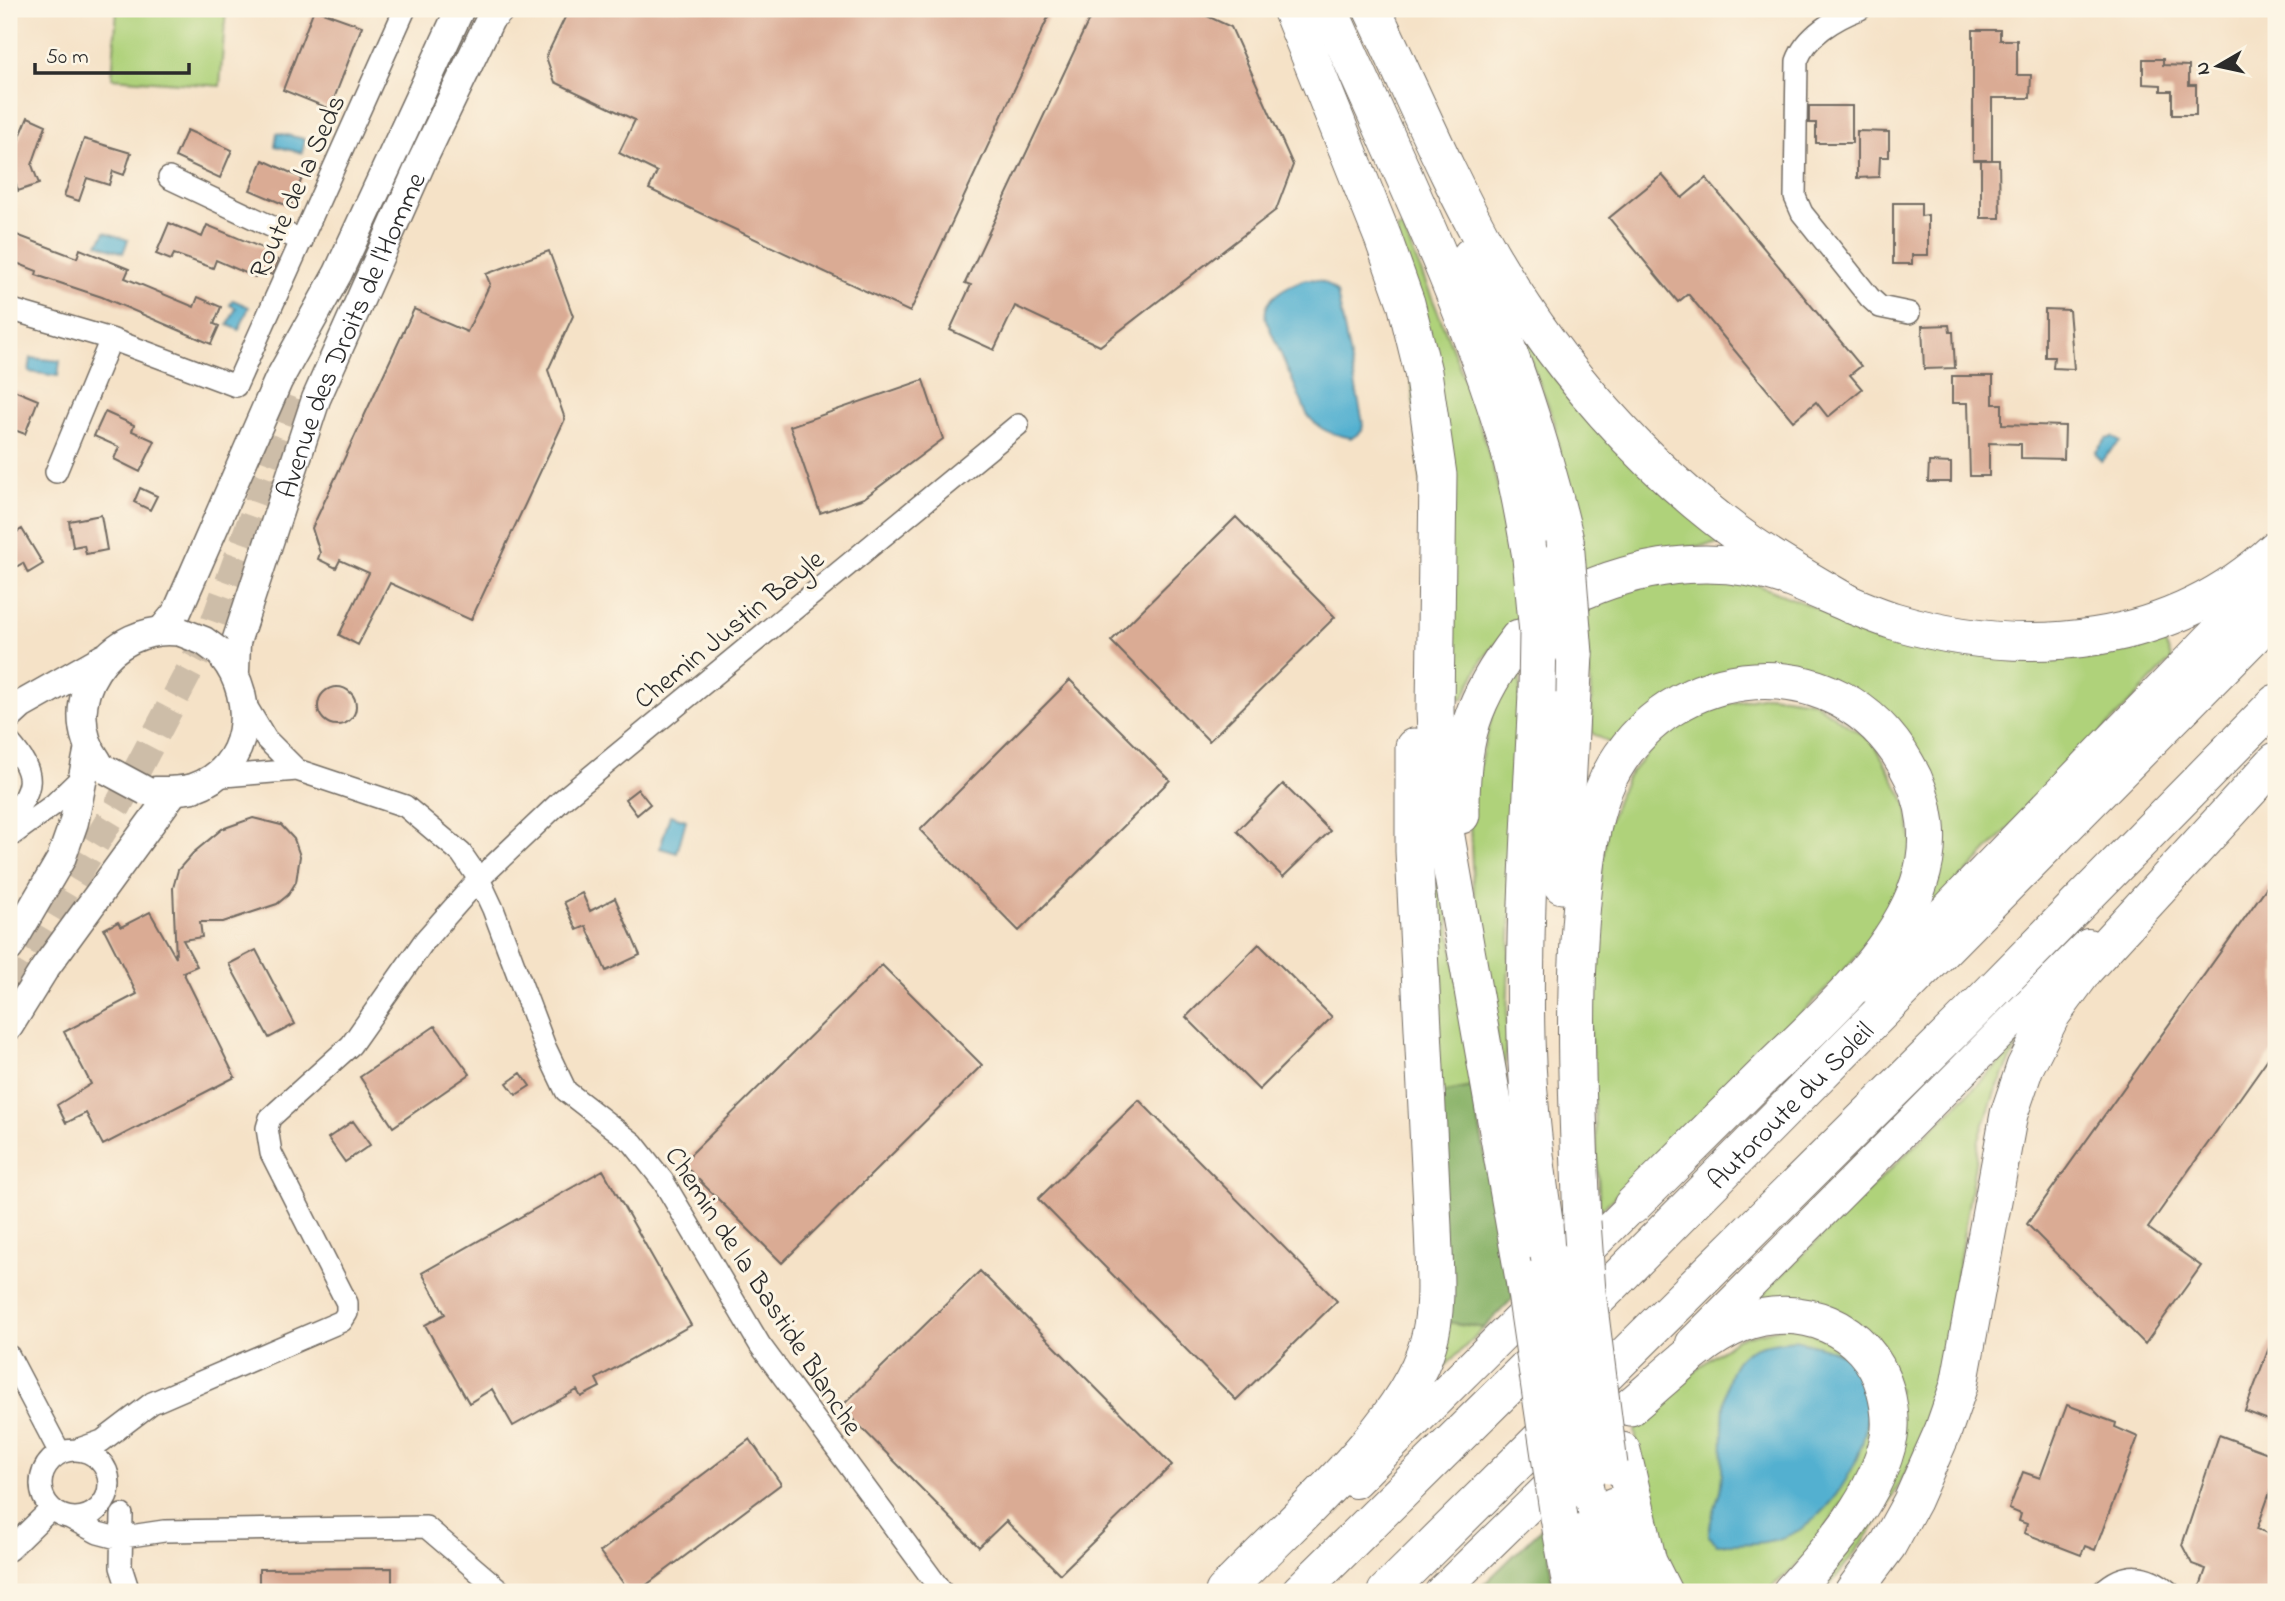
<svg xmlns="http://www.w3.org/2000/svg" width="2285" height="1601" font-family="'Indie Flower',sans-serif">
<rect width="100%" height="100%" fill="#fcf5e5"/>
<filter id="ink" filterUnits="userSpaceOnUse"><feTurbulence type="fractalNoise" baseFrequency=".0143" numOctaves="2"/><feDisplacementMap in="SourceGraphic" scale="14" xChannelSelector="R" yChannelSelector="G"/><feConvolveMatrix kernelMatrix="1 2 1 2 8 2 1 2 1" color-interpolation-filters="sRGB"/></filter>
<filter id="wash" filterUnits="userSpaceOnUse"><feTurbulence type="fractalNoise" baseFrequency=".00686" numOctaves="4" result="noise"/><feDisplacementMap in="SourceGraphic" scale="28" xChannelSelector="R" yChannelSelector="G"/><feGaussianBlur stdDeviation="1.57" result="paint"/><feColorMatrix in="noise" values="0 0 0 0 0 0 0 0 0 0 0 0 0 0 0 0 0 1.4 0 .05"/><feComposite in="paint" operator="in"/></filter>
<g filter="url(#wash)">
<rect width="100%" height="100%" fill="#f5e2c7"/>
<path fill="#afd27a" stroke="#6d7e52" stroke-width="2" d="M117,9h109l-6,77 -108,-8z
M1402,227c54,126 107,250 118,389l-38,44 -19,39 -22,-10 -44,-460z
M1531,335l190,203 -4,6 -35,4 -101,27 -27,-154 -32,-83z
M1745,580l97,38 319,17 11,24 -257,267 13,-152 -159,-107 -158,77 -19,-11c1,-45 -6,-85 -8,-130l54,-20z
M1521,658l-17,432 -31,-206 -4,-80 31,-119z
M1770,695l42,6 62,42 33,61 5,39 -11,41 -21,43 -40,49 -240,235 -12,-224 19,-161 18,-46 28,-34 37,-29 37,-13z
M1427,762l45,325 -35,7z
M2018,1045l-23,47 -16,47 -40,247 -24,70 -35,63 -55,73h-24l98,-203 -118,-90 -22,-2z
M1442,1321l42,7 -52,51z
M1791,1325l59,23 27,47 -6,64 -64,97 -41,36h-78c-40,-42 -46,-107 -53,-162l67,-65 34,-26z"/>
<path fill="#8bb46a" stroke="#5b704a" stroke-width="2" d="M1472,1087l41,211 -29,30 -42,-7 -5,-227z
M1546,1524l7,68h-77z"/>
<path fill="#52b0d0" stroke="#3e6e7e" stroke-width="2" d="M277,133l28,6 -3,14 -27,-7z
M105,232l23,8 -5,13 -25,-9z
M1306,279c14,0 22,3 31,14l26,130 -1,8 -10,7c-20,-4 -33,-7 -45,-24l-41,-94c-5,-23 22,-34 40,-41z
M233,300l16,7 -10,23 -11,-5 8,-17 -6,-3z
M31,358l29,3 -2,15 -29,-4z
M2113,437l7,5 -19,19 -6,-8 11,-14z
M670,815l16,5 -9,33 -17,-5z
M1794,1340c18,4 48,9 60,24 36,52 -7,135 -53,165 -25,16 -55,15 -84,15l-8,-8c0,-18 8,-29 11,-46 7,-34 -5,-107 19,-132 13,-14 38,-16 55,-18z"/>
<g id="blocks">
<path fill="#daab94" d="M314,9l48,17 -32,83 -47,-19z
M569,9h483l-142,303 -261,-123 8,-17 -38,-19 16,-33 -80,-38 -9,-25z
M1094,9h98l39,18 62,138 -17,45 -176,136 -85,-40 -21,44 -44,-20 21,-45 -6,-2z
M1973,30h27v10h17v35h14l-1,23h-38v62h-19z
M2143,59h20v6l26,1v19h7v30h-24v-24h-11v-6l-18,-1z
M1809,106h43v37h-36v-20h-7z
M28,117l18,8 -14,40 7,19 -21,7 -9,-28z
M187,130l45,20 -12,28 -45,-21z
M1857,131l32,1v25h-9l-1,20 -22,1z
M84,139l47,14 -7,22 -11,-4 -4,14 -22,-7 -8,23 -15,-5z
M263,160l39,18 -12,29 -40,-17z
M1981,160h18l1,58h-19z
M1662,175l20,23 24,-20 155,188 -11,9 12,14 -34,28 -12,-15 -23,19 -105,-127 -10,8 -69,-84z
M1893,203h28v13l7,-1v40h-16v9h-19z
M169,223l33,14 5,-12 60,25 -2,5 13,5 -6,15 -13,-6 -4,8 -39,-17 -3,8 -39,-14 -3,6 -15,-6z
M9,232l68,26 3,-9 49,20 -4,9 69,29 4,-10 23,10 -7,17 5,2 -8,18 -109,-47 -66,-22 1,-4 -28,-11z
M549,251l24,65 -25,54 17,49 -94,201 -81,-37 -32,62 -19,-10 30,-62 -29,-13 -4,8 -18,-9 2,-6 -8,-25 102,-219 53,23 23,-48 -4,-10z
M2045,309l24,1 5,59 -21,-1 1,-11h-9z
M1949,325l1,7h3l2,36 -31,1 -2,-43z
M1952,376h41v28h9v20l63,2 -1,33 -43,-1v-14l-32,-1v33h-19l-2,-73h-16z
M923,380l20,59 -79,59 -44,15 -30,-87z
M9,388l29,12 -13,34 -16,-6z
M105,412l29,13 -2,6 23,10 -15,31 -26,-13 5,-12 -25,-11z
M1929,462l22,1v19h-23z
M140,488l17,8 -7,14 -16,-8z
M101,515l6,35 -21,4 -2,-9 -11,2 -4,-26z
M1236,517l99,100 -126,124 -98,-100z
M22,529l21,35 -15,9 -5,-10 -14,8v-34z
M1070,680l100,100 -151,151 -99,-101z
M318 706a19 19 0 1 1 38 0a19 19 0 1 1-38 0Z
M1283,784l47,47 -47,46 -46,-46z
M638,789l12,15 -13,11 -12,-16z
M253,818l28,7 13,14 6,17 -4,26 -8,13 -11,9 -54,18h-23l2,15 -19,3 14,26 -14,6 52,105 -132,68 -17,-32 -20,10 -9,-18 34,-21 -27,-52 73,-38 -33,-65 14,-7 3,5 29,-15 26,46 -3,-70 5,-18 15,-17 29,-24z
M2276,874v173l-128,181 53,38 -56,78 -118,-120z
M582,893l8,18 25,-13 25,57 -34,16 -20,-45 -9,4 -13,-28z
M1259,944l73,73 -73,73 -73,-73z
M256,950l39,74 -26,14 -40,-74z
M882,965l100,100 -200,198 -100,-100z
M435,1026l35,48 -77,53 -33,-50z
M521,1073l9,13 -14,9 -9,-12z
M1139,1100l198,201 -101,99 -198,-201z
M353,1121l17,24 -25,17 -17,-24z
M603,1170l88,155 -95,54 4,8 -19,10 -4,-7 -64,36 -21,-37 -23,14 -44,-78 20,-11 -23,-41z
M980,1271l192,194 -112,109 -54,-53 -27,26 -138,-140z
M2275,1332h1v91l-31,-12z
M2067,1405l49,18 -1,4 23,10 -43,113 -10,-4 -4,9 -57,-22 3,-9 -8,-3 2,-7 -12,-5 14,-37 17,6z
M2219,1435l57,21v19l-19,54 19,7v56h-78l8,-23 -14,-5 -10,-19z
M750,1439l31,45 -144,108h-7l-30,-40z
M392,1568v24h-133v-23z"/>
</g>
</g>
<g filter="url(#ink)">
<use href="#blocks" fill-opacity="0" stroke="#726b62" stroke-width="2"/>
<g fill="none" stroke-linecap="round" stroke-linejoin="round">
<path stroke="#cdbda8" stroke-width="28" stroke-dasharray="28 14" stroke-linecap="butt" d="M9,988l110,-184 94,-178 86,-236"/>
<defs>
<path id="street" d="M1860,9c-25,9 -54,27 -63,52l-2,136 7,16 68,85 10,9 29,6
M169,178l133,63
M9,309l102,30 125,47 169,-377
M56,472l55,-133
M245,704l21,35 31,31
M9,742c29,33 25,46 0,78
M212,777l85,-7 108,36 56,47 18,26 14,30 52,138 21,44 67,52 30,38 97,164 182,247
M9,837l44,-32 31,-30
M9,1356l51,97
M79,1449l23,-8 50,-38 190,-82 5,-8v-10l-76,-150 -4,-25 3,-10 81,-73 74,-105 54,-61 82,-78 457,-376
M41 1484a34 34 0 1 1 68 0a34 34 0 1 1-68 0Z
M122,1515l-1,52 8,25
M70,1518l28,15 19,5 47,-7 262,-4 76,65
M9,1550l42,-41
M2102,1592c22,-21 45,-20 67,0"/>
<g id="secondary">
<path d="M163,629l14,-17 101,-231 60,-108 122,-264"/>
<path id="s1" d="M235,671l1,-29 80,-243 106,-238 73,-152"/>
<path d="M9,716l12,-11 83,-47"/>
<path d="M98,762c-44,-60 12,-141 83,-130"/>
<path d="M155,791c13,0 26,0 38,-3 58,-19 64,-89 30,-131"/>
<path d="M9,948l52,-89 13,-37 15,-75"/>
<path d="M9,1026l36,-58 129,-177"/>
</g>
<path id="primary" d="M1868,986l40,-37 368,-379
M1692,1343l396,-398
M1355,1482l293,-292
M1441,1592l126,-123"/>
<g id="highway">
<path d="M1291,9l92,229 23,65 17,69 15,103 -3,235 4,87 85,482"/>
<path d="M1329,9c62,141 134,285 178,433 11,38 17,76 24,115"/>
<path d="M1372,9c38,79 75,168 118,244 65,113 154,216 261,291 32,22 66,41 100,61"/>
<path d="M494,10l1,-1"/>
<path d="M1471,256c40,97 70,182 94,284"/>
<path d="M1585,590c66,-28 138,-36 206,-11 35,14 68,31 103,42 133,39 278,26 382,-72"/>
<path d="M1537,693c-5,115 -14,230 -11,345 2,73 12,145 23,217"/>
<path d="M1461,815c-1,-76 11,-116 58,-177"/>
<path d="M1562,885l12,-231"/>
<path d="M1582,1222c-4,-112 -11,-226 2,-338 4,-36 9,-73 25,-107 61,-119 229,-133 297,-13 21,36 27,78 13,119 -23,71 -97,136 -150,187 -45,45 -91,90 -137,136"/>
<path d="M1630,1407c33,-27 69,-66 110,-83 59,-24 128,3 145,65 4,15 7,32 4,48 -12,60 -58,111 -98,155"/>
<path d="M1622,1451l26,111 15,30"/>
<path d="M1585,1490l13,102"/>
<path d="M1614,1506l11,86"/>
<path d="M1559,1517l13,75"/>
<path d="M1224,1592c62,-66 179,-162 204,-248 11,-36 6,-80 5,-117l-19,-376v-104"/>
<path id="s2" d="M1300,1592l313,-309 663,-670"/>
<path d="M1386,1592l586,-580 304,-309"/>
<path d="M1853,1592l35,-47 24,-44 31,-70 16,-46 50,-271 16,-47 27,-53 33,-45 191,-208"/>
</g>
</defs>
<use href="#street" stroke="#726b62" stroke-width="24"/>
<use href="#secondary" stroke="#726b62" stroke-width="31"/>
<use href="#primary" stroke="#726b62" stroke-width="34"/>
<use href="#highway" stroke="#726b62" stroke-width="39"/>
<use href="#street" stroke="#fff" stroke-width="21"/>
<use href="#secondary" stroke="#fff" stroke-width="28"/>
<use href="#primary" stroke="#fff" stroke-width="32"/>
<use href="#highway" stroke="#fff" stroke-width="37"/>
<defs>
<path id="secondary-bridge" d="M181,632l23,9 15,11
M107,770l39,21"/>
<path id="highway-bridge" d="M1565,540l9,114
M1531,557l7,76 -1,60
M1582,1222l5,70 22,173
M1549,1255l36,235
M1524,1279l35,238"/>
</defs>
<use href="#secondary-bridge" stroke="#726b62" stroke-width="31" stroke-linecap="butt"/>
<use href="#highway-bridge" stroke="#726b62" stroke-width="39" stroke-linecap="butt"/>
<use href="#secondary-bridge" stroke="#fff" stroke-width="28"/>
<use href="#highway-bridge" stroke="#fff" stroke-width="37"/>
</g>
</g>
<g text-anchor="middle" stroke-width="6" stroke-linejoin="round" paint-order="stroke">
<g font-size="28" fill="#2b2b2b" stroke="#fcf5e5">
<text transform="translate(296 186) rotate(-66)" y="10">Route de la Seds</text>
<text dy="10" stroke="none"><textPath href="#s1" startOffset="357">Avenue des Droits de l'Homme</textPath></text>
<text transform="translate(728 628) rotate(-39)" y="10">Chemin Justin Bayle</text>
<text dy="10" stroke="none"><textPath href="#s2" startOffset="691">Autoroute du Soleil</textPath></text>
<text transform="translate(765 1290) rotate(57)" y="10">Chemin de la Bastide Blanche</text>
</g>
</g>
<rect width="2285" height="1601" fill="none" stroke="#fcf5e5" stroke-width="35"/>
<g transform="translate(2218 66) rotate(261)" stroke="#fcf5e5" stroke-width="5" paint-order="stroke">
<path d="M0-5L12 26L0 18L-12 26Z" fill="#2b2b2b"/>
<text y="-10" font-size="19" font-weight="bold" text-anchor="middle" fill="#2b2b2b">N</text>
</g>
<path d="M35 63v10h154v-10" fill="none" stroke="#2b2b2b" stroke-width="3.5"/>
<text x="46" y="63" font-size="21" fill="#2b2b2b" stroke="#fcf5e5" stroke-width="5" paint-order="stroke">50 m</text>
</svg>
